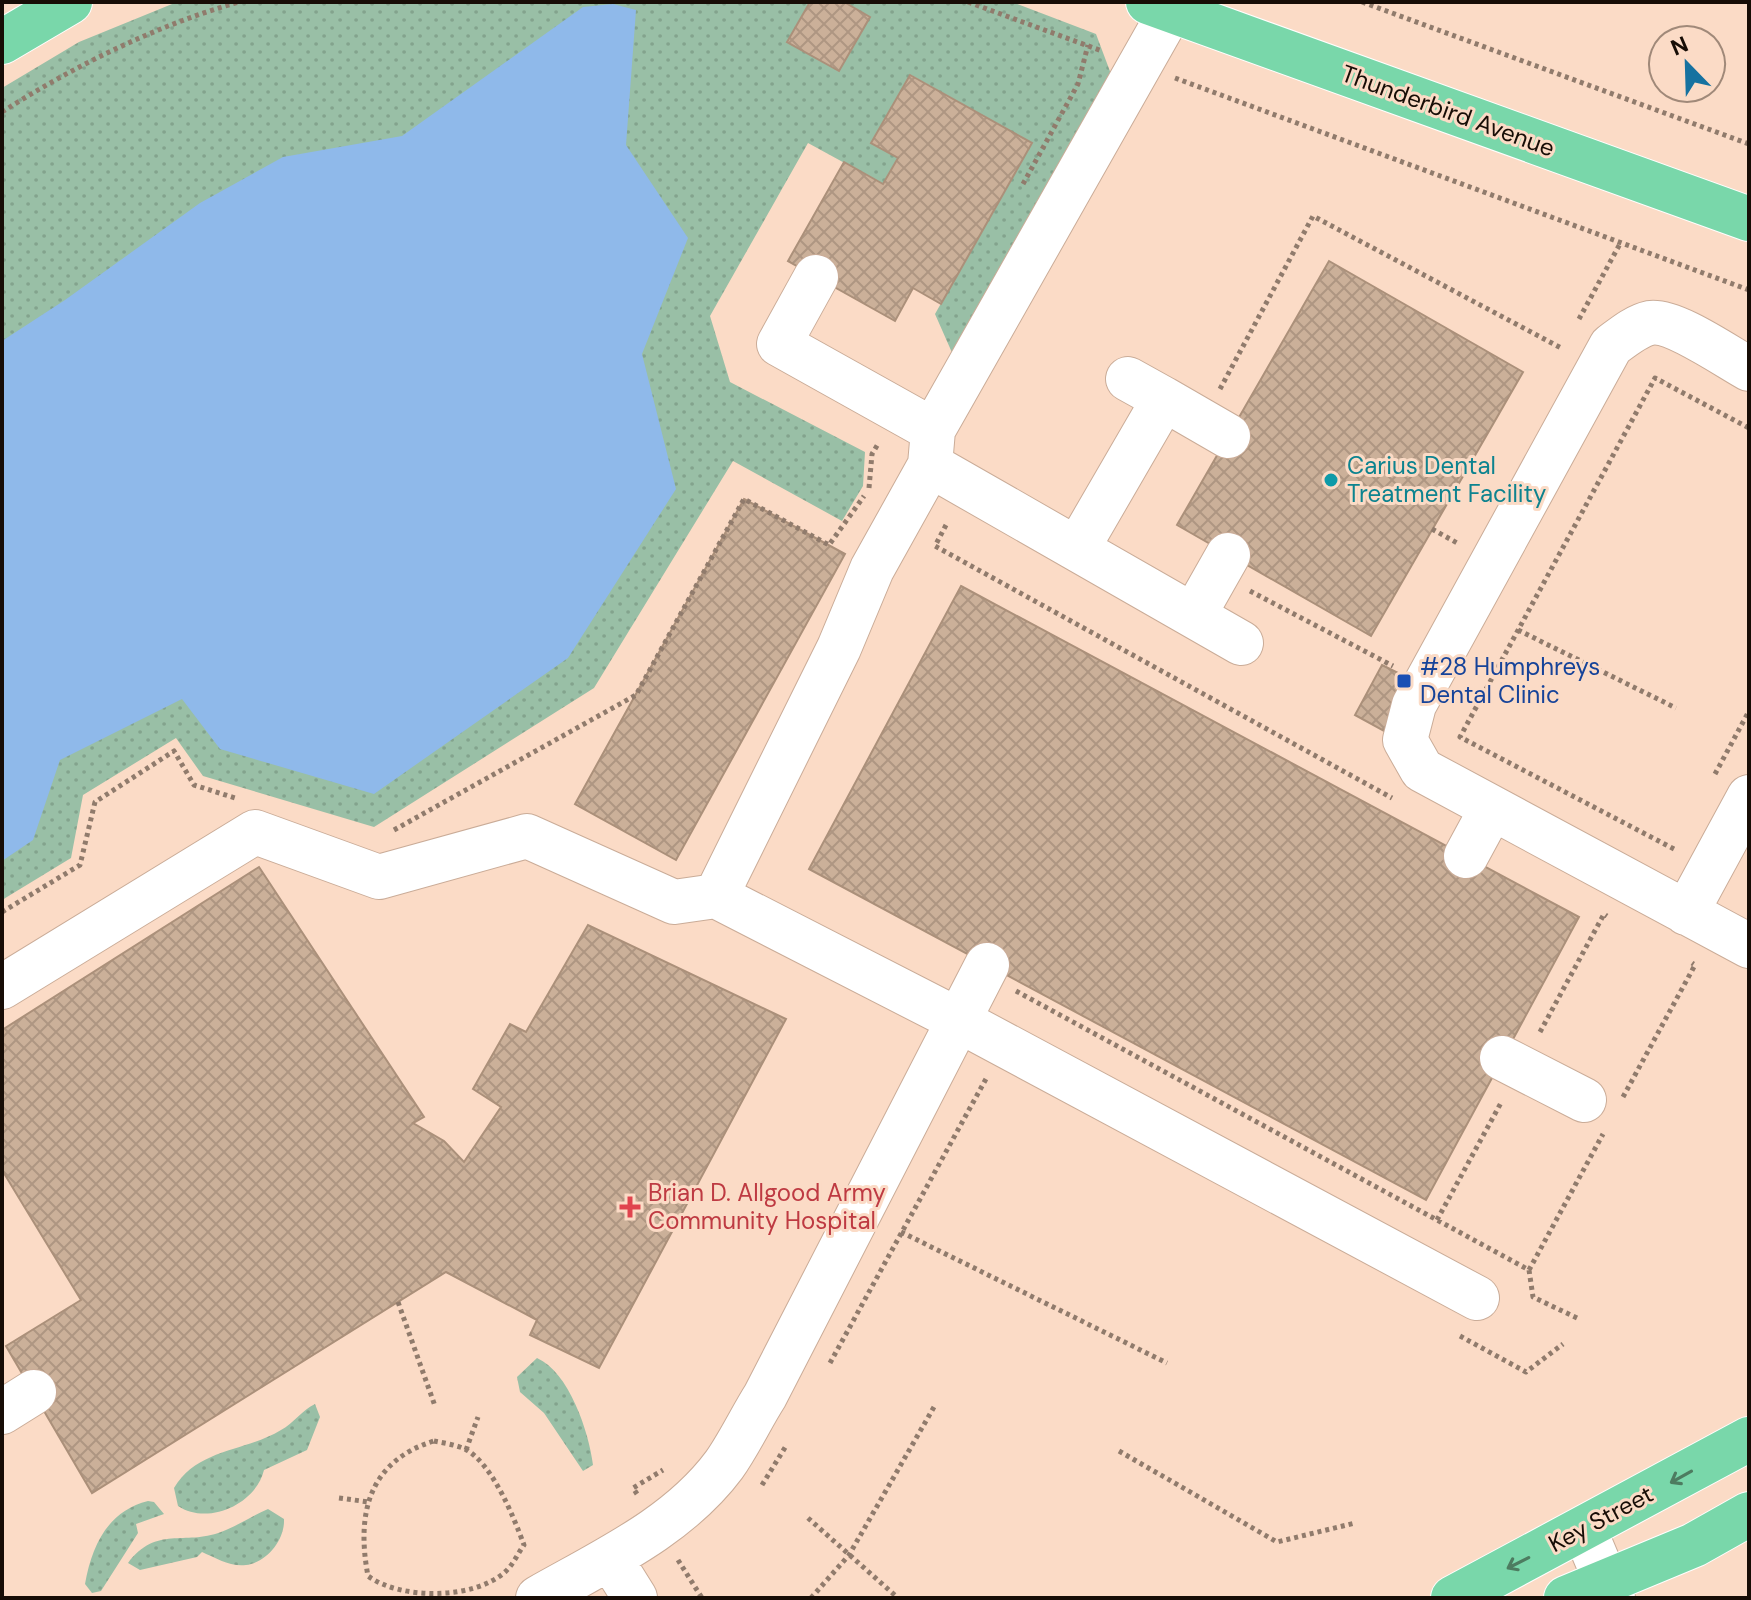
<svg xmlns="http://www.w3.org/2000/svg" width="1751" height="1600" font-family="'DM Sans',sans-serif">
<defs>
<pattern id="grass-dots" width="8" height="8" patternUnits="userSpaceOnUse" patternTransform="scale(2)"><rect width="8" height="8" fill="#99bfa6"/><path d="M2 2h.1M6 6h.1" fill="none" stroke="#83a38d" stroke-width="1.8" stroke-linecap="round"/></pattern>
<pattern id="building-cross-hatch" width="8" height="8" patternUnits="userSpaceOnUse" patternTransform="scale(2)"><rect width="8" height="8" fill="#cbb099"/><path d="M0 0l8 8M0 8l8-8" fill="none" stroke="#ae9682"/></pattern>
</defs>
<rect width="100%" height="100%" fill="#fbdbc6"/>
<path fill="url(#grass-dots)" d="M177,2h835l84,32 15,40 -154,290 -22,-50 97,-171 -121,-68 -13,83 -15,26 -75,-41 -98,173 20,66 135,70 -2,34 -21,35 -109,-60 -139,227 -220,139 -171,-51 -27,-38 -93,57 -12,63 -69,42v-812l77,-46z
M537,1358c32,14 52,74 56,107l-10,6 -39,-58 -24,-21 -3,-15z
M315,1404l5,13 -13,33 -43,20c-8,34 -56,56 -86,36l-4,-18c24,-40 71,-36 107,-58 13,-7 20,-19 34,-26z
M148,1501l6,1 10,12 -28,10 2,9 -37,58 -9,2 -7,-9c7,-39 23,-73 63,-83z
M268,1509l16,10c1,20 -16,43 -38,46 -16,2 -30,-7 -44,-13l-5,5 -57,13 -12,-7c29,-38 56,-17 93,-31 16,-6 31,-16 47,-23z"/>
<path fill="#8fb9ea" d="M613,4l23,6 -10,135 62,93 -46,116 34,135 -108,169 -194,136 -154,-45 -38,-50 -122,61 -27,80 -31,21v-520l63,-41 135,-97 83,-46 119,-21 181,-129z"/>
<path fill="url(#building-cross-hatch)" stroke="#ab907a" stroke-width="2" d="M810,2h34l26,15 -31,54 -52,-29z
M910,75l122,68 -91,161 -28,-16 -18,33 -107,-60 56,-99 39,22 15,-26 -27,-15z
M1329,261l194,111 -152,264 -194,-111z
M744,499l101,55 -169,306 -101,-56z
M961,586l618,331 -153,283 -617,-331z
M1382,665l30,15 -28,51 -29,-16z
M259,867l165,250 -11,6 31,18 20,21 37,-55 -28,-18 37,-65 16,8 62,-107 198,94 -187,349 -69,-33 7,-15 -91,-48 -354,221 -86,-147 75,-46 -79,-130v-140z"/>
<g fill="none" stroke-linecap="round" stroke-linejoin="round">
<defs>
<path id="minor" d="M816,277l-37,67 154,86
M1749,369c-22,-12 -76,-50 -99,-46 -14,3 -27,14 -39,23l-197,359 -9,35 17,30 327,176
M1164,399l64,37
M930,465l311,178
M1077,549l87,-150 -36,-20
M1194,615l34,-60
M1466,856l26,-48
M716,896l123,-248 33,-79 58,-104 3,-35 237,-418
M1686,913l63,-116
M2,987l253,-155 124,45 148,-41 147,66 42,-6 242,124 519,278
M1502,1058l82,42
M2,1412l32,-20
M1584,1529l29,69
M610,1558l25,40
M538,1598c65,-37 140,-71 186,-133 15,-21 27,-47 41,-69l222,-431"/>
<path id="major" d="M1148,2l601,217
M2,42l68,-40
M1453,1598l296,-159
M1566,1598l128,-53 55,-31"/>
</defs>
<use href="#minor" stroke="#caac98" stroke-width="46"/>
<use href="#major" stroke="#fff" stroke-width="46"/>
<path stroke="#907b6c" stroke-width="5" stroke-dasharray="4 4" stroke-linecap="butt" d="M968,2l134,49
M1362,2l387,142
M1175,78l574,212
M2,112c72,-46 155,-87 237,-110
M1023,184l55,-100 10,-39
M1579,319l42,-77
M1220,389l93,-173 250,133
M869,488l3,-34 6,-10
M946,525l-11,21 457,252
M1432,529l27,15
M1250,591l143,75
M1518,630l158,78
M1715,774l34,-63
M394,830l242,-135 108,-196 85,46 35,-49
M1674,849l-214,-112 195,-359 94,50
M2,912l78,-47 15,-63 79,-51 20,34 41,13
M1016,991l513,279 4,27 44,21
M1540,1032l64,-118 3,2
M1623,1097l72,-132 -3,-2
M1437,1220l65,-119
M901,1232l266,131
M1529,1270l74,-136
M398,1302l37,104
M1460,1336l66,36 37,-28
M830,1363l157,-286
M434,1441c10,2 22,4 31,8 28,15 49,69 59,96 -6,8 -11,20 -19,27 -32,28 -104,28 -137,4 -12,-63 1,-115 66,-135z
M466,1450l12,-33
M1119,1451l158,91 78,-19
M762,1485l24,-39
M637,1494l-4,-6 30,-18
M339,1498l30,4
M808,1518l90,80
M678,1560l24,38
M811,1598l38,-43 85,-148"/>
<use href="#minor" stroke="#fff" stroke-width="44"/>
<use href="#major" stroke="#79d7aa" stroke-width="44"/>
</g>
<defs><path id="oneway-shaft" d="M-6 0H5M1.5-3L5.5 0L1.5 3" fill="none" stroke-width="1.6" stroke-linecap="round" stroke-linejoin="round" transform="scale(2)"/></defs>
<g stroke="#4d7c60">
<use href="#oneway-shaft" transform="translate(1681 1477) rotate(151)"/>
<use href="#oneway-shaft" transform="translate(1518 1563) rotate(153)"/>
</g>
<circle fill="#0f9aa8" stroke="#fbdbc6" stroke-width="3" cx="1331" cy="480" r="8"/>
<rect fill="#1a4fb4" stroke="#fbdbc6" stroke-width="3" x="1396" y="673" width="16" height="16" rx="4"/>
<path fill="#e0444e" stroke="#fbdbc6" stroke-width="3" d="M626 1195h8v8h8v8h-8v8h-8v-8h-8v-8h8z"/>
<g text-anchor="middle" stroke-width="6" stroke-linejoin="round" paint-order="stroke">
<g font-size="24" fill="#170d06" stroke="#fbdbc6">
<text transform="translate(1448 111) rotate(20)" y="8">Thunderbird Avenue</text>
<text transform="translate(1601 1519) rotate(-28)" y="8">Key Street</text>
</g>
<g font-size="24" fill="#0d838f" stroke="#fbdbc6" text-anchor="start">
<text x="1347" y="474">Carius Dental<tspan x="1347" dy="28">Treatment Facility</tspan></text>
</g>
<g font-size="24" fill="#164399" stroke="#fbdbc6" text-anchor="start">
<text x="1420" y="675">#28 Humphreys<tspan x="1420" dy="28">Dental Clinic</tspan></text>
</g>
<g font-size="24" fill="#be3a42" stroke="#fbdbc6" text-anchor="start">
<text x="648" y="1201">Brian D. Allgood Army<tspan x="648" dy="28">Community Hospital</tspan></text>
</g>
</g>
<rect width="1751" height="1600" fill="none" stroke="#170d06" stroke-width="8"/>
<g transform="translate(1687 64) rotate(337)"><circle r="38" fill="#fbdbc6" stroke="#a08979" stroke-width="2"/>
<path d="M0-6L14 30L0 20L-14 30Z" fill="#1672a0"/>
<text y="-12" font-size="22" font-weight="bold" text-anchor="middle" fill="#170d06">N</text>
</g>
</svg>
